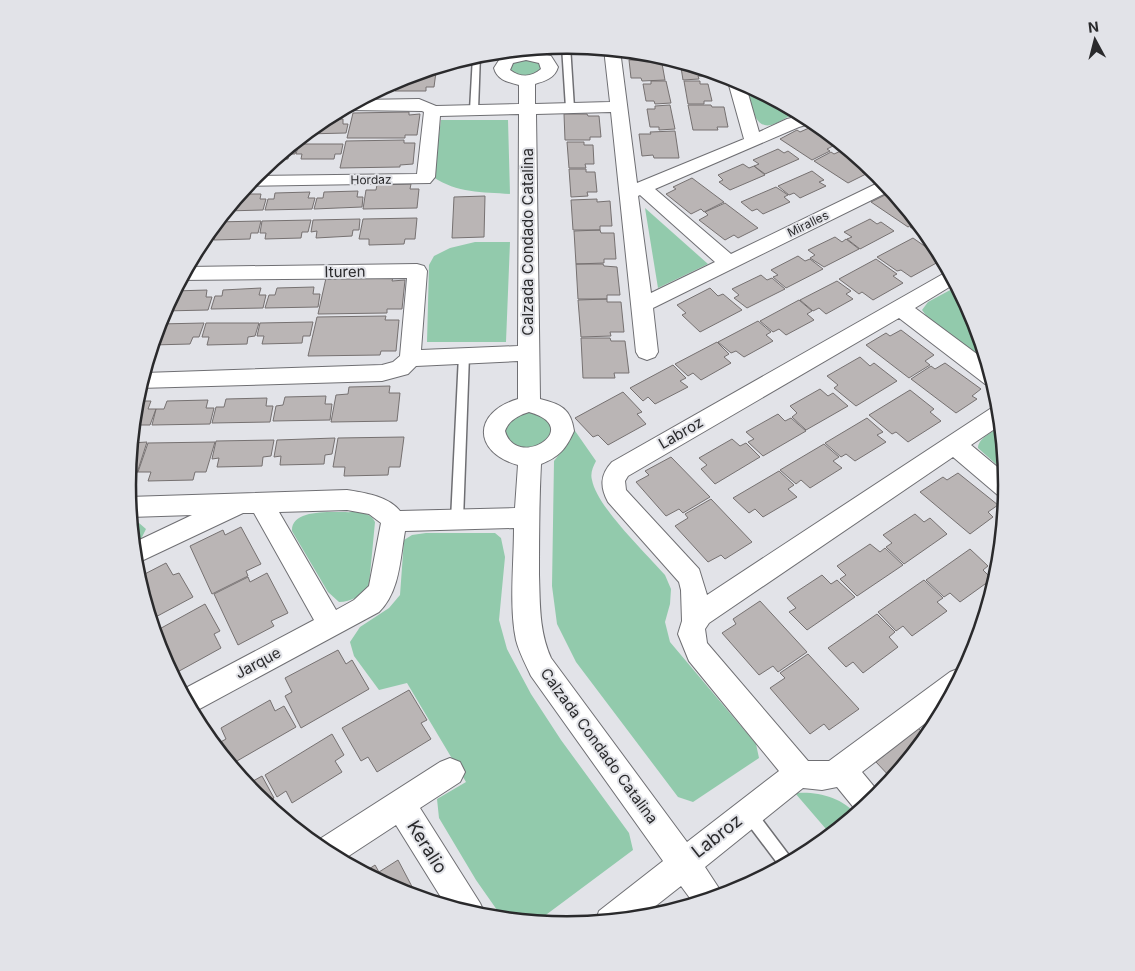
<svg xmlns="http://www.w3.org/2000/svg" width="1135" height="971" font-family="Inter,sans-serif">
<rect width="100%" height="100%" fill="#e2e3e8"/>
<path fill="#92caac" d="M529,58l15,8 -5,8 -18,3 -13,-7 2,-7z
M746,84l54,29c-11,1 -17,8 -26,11 -22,9 -24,-27 -28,-40z
M441,120h67l2,74c-28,-2 -53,-1 -77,-17z
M645,208l63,56 -50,24z
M475,242h35l-4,100h-79l2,-77 5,-9 16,-8z
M952,289h8l15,28 13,46 -60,-45 -6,-8 6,-8z
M525,410l28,10v19c-22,11 -31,17 -49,-4l2,-13z
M1002,426l5,48 -29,-26c0,-10 16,-17 24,-22z
M573,428l23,33c-3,6 -6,12 -4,19 5,27 54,73 73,95l6,14 -1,15 -5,18 5,20 86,102 3,14 -66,44 -15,-5 -102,-135 -19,-38 -5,-38 2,-125 17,-22z
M354,512c8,1 17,1 21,10l-6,63c-6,10 -18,17 -30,17l-11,-10 -36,-61c-1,-24 45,-18 62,-19z
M131,521l8,2 7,6 -5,10 -8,5z
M426,533h69l6,5 4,19 -6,63 8,29 24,45 30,46 68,93 4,17 -98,73 -31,-3 -28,-40 -37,-62 -2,-19 29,-17 -59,-99 -28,7 -25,-34 -4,-14 10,-15 29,-19 11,-13 4,-55 8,-5z
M795,793c22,-2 47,4 62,22l-25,21z"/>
<path fill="#bab5b5" stroke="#767171" d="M638,52l16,2 7,3h-15v-3h-8z
M639,58h22l4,22 -23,1 -1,-3h-10l-2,-18h11z
M680,61l25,8 1,7h-8l1,3 -16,1z
M421,72h15l-2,15h-8v4h-31l1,-5 -9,1 1,-2 11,-7z
M651,81h15l5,22 -16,1 -1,-3h-8l-3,-17h8z
M684,81h16v3h8l4,17h-8v3h-16z
M670,105l5,24 -16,1v-3h-9l-3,-18h8v-3z
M688,105h23l1,2h12l4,20h-11l1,3h-25z
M409,112v3l11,-1 -3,21h-12v3h-58l6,-25z
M564,114h23l1,2h11l2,21h-11v3h-25z
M343,119v5h5l-2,9 -41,1 17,-14z
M809,128l26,17 -8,4 3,2 -18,9 -32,-21 17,-9 3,2z
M675,131l4,27h-25l-1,-3 -11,1 -3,-22h12l-1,-2z
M404,140v3h11l-2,21 -13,1v2l-60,1 6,-27z
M567,142h17v3h9l1,19h-9l1,4h-17z
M298,144l-3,10h-6l-1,5 -14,1 18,-15z
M299,144h44l-2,10h-6l-1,5h-33l1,-5h-6z
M778,149l6,4 4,-2 11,8 -34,15 -11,-8 5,-2 -6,-4z
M843,150l28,18 -9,4 4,2 -18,9 -34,-22 17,-9 3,2z
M743,164l6,4 5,-2 11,9 -35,15 -11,-8 4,-2 -5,-5z
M569,169h17v3h9l2,20h-10l1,4 -17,1z
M812,171l12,9 -5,2 7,4 -26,12 -6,-5 -5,2 -11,-9z
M692,178l32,24 -20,10 -3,-3 -10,5 -25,-20 10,-5 -3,-2z
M411,184l-1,5h9l-2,19 -54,1 3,-19h10l1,-5z
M776,187l12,8 -4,2 6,5 -27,12 -6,-5 -5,2 -11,-9z
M358,191l-1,6h6l-1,10 -48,2 3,-11h6l1,-6z
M310,192l-2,6h7l-3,11 -47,1 3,-11h6l1,-6z
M889,193l3,2 3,-2 23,28 -10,6 -37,-25z
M240,194h21l-1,5h6l-3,11 -37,1z
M485,196l-1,41 -32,1 2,-41z
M597,199v3l13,-1 2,25h-12v4h-27l-2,-30z
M725,203l33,25 -20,10 -4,-3 -9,5 -26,-20 9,-5 -3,-3z
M417,218l-2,21h-10l-1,5 -35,1v-6h-10l4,-20z
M360,219l-1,11h-6l-1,6 -36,2 1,-7 -6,1 2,-12z
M870,219l7,5 4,-2 13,9 -34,18 -13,-10 5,-2 -8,-5z
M311,220l-3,12h-6l-1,6 -36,1 1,-6h-6l2,-12z
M261,221l-3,12h-7l-1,6 -36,1 2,-6h-7l7,-12z
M919,222l15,19 2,4 -26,-18z
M600,230l1,3h13l2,26h-12v4l-28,1 -2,-33z
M835,237l7,5 4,-3 13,10 -35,18 -14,-9 5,-3 -7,-5z
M913,238l20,14 -3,2 10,7 -29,16 -10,-7 -4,1 -20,-14z
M798,256l7,5 5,-2 13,10 -37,19 -13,-11 5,-2 -7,-5z
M876,259l21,15 -4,2 10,7 -30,17 -11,-8 -3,2 -20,-15z
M576,264h27l1,2 13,1 3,28h-13v4h-29z
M761,275l6,5 5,-2 13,11 -38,19 -13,-10 5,-3 -7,-6z
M393,277l-1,4 13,-1 -3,29h-15v4l-69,1 8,-36z
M837,281l14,10 -5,3 7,5 -27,15 -7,-6 -6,3 -13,-11z
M314,287l-1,7h7l-2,13 -53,1 4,-13h6l2,-7z
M261,288l-2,7h7l-3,13 -52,1 4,-13h7l1,-6z
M710,288l8,8 5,-2 19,16 -42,22 -18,-17 4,-2 -9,-8z
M207,290l-1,7h6l-4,13 -44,1 10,-20z
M607,299v3h14l3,30h-14l1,4 -30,1 -3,-37z
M799,300l13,11 -5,3 7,6 -28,15 -7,-6 -6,3 -13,-11z
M386,316l-1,4h14l-3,31h-15l-1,4 -72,1 9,-39z
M758,321l13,11 -5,3 7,6 -29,16 -8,-6 -5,2 -13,-11z
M313,322l-3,14h-7l-1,7 -40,1 2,-8h-7l3,-13z
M204,323l-5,14h-6l-3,7 -38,1 7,-21z
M206,323h53l-4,13 -7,1 -1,7 -40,1 2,-8h-7z
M901,330l33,25 -9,6 5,4 -21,13 -43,-33 20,-12 4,3z
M581,338h29l1,3h14l4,32h-15l1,5h-32z
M717,342l12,12 -5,3 7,6 -30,17 -8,-7 -5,3 -13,-12z
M860,357l10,9 4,-3 23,18 -41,25 -22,-18 4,-3 -11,-9z
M945,363l36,26 -9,7 5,3 -21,14 -45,-34 20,-13 4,3z
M673,365l13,13 -6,3 8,6 -33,17 -7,-7 -5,4 -13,-13z
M390,386l-1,7h11l-3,28 -66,1 5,-27 12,-1 1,-7z
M820,389l8,7 5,-3 15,13 -42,24 -14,-13 5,-4 -7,-7z
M910,390l24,19 -4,3 11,9 -33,21 -12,-10 -4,2 -23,-19z
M623,392l19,20 -5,2 9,10 -38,21 -10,-10 -5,2 -18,-19z
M326,396l-1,8h7l-2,16 -57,1 3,-15 7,-1 2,-8z
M267,398l-1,8h7l-3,16 -58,1 4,-16h8l2,-8z
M208,400l-2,8h8l-4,16 -58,1 4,-16h8l3,-8z
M135,401h16l-3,8h8l-6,16h-17z
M778,414l7,7 6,-3 15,13 -43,25 -15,-14 6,-3 -8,-7z
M867,418l16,14 -6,3 9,7 -31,19 -9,-7 -5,3 -16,-14z
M404,437l-4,30h-11l-1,8 -44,1 1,-9h-12l5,-29z
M335,438l-3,16 -7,1 -1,9 -44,1 1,-9 -7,1 3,-17z
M732,439l8,7 6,-3 14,14 -45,27 -14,-15 6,-4 -8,-7z
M274,440l-3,16 -8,1 -1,9 -45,1 2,-9 -7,1 4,-18z
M147,442l-10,31h-9l3,-30z
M215,442l-9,30h-11l-2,8 -45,1 3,-9h-13l10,-29z
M824,444l15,13 -6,4 9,7 -32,20 -9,-8 -5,4 -16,-14z
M671,457l39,40 -27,16 -4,-4 -13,7 -30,-34 13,-7 -4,-4z
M779,471l15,14 -6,4 9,8 -34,20 -8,-8 -6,4 -16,-15z
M958,473l40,32 -10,7 5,5 -23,17 -50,-42 23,-15 4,3z
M711,499l41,43 -27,17 -4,-4 -13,7 -33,-36 13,-8 -3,-4z
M915,514l9,8 6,-4 17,16 -43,30 -18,-17 6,-4 -9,-8z
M241,527l20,37 -15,7 2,5 -36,18 -22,-48 33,-16 2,5z
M870,544l10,8 5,-4 18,17 -46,31 -17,-17 6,-4 -9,-9z
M970,549l18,17 -5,4 9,9 -32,23 -10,-9 -6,4 -18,-17z
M166,563l7,12 6,-2 14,24 -43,23 -13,-42z
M267,573l21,40 -17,8 3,5 -36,19 -24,-51 34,-17 2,5z
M822,575l9,9 6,-4 18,17 -48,33 -18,-18 7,-4 -9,-10z
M924,580l19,18 -6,4 10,9 -35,25 -9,-10 -7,5 -18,-19z
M760,601l47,51 -29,20 -5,-6 -14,9 -37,-42 14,-9 -3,-5z
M205,604l15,27 -6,3 7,14 -49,27 -12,-21 -6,-22z
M877,614l18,18 -6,5 9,10 -35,26 -10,-11 -7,5 -18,-19z
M338,650l8,14 6,-4 17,29 -68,39 -16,-32 7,-4 -7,-14z
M808,654l51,55 -30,21 -5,-6 -14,10 -40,-46 15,-10 -5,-5z
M409,690l18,30 -6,3 10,16 -54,33 -9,-15 -7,4 -19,-33z
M270,700l5,11 9,-5 12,21 -66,38 -13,-21 9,-5 -5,-11z
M950,700l-14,25 -8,-8z
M918,728l10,10 -39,47 -3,-3 5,-4 -15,-16z
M332,734l12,21 -9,6 7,11 -50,31 -6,-12 -9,6 -12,-22z
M262,776l12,22 -9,6 -19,-19z
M398,860l20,38 -19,-6 -36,-19 12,-8 4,7z"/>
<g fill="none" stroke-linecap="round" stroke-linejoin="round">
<defs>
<path id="lane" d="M568,45h2l4,63 -4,2 -4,-2 -4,-62z
M480,54l-2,56 -4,2 -4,-2 3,-54z
M464,351l5,4 -6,165 -2,3h-8l-2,-3 8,-165z
M749,807l5,2 40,53 -13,6 -37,-49 -2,-5 2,-5z"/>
<path id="street" d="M604,49l16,1 17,133 107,-44 -17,-61 1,-2 17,7 14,49 28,-13 17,-4 12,7 -17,5 -144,62 76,65 151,-73 2,-1 8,10 -239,118 5,44 -3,5 -8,3 -8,-3 -3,-5 -25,-240 -75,2 4,285c21,5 31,10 34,32 -8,18 -15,26 -33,33 -2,37 -2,74 -2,111 1,29 0,56 12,83l136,184 92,-71 -90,-110 -11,-27 4,-13 -1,-31 -2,-8 -71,-80c-8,-15 -8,-27 4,-40l338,-192 6,13 -41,25 74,55 6,22 -10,-1 -86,-66 -271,158 -3,5 1,9 73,79 8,26 286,-188 7,-2 2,19 -31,21 36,30v24l-7,-2 -47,-40 -244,166 -4,6 2,14 101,118h21l121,-89 10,-4 6,3 -21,37 -83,64 19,23 -22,19 -22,-27 -15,3 -19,-2 -98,79 19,29 -29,9 -14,-19 -42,33 -44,4 4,-12 64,-50 -132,-185c-5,-11 -12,-24 -15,-36 -7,-33 -2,-77 -2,-112l-109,3c-5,28 -5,60 -26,81l-187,101 -12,-22 134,-71 -60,-107h-11l-108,51 -2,-21 59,-28 -62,2 -2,-20 219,-7c18,3 41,6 53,21l115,-3 3,-43c-46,-13 -45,-53 0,-66v-38l-102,5 -8,8 -26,7 -243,7 5,-15 238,-8 11,-3 7,-6 7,-78 -227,2 7,-13 230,-3 7,2 3,5 -6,79 97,-4 1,-232 -79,2 -5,61 -5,6 -184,3 8,-10 163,-2 7,-62 -2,-1 -72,-1 -6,-2 15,-8 60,-1 17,7 83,-2v-19c-11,-3 -22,-5 -25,-17l7,-11 25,-7 25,6 7,11c-3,11 -13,14 -23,17v20l75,-2zM526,60l13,3 2,6c-9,8 -20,9 -31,1l3,-7zM640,195l75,67 -64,31 -13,-97zM529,412c57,16 -13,59 -24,19 3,-10 14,-16 24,-19zM347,510l22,4 12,9 -12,63 -15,14 -18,10 -57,-98z
M450,758l10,4 5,10 -5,10 -40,26 60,95 5,11 -2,4 -36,-11 -51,-82 -55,36 -27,-16 1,-3 125,-80z"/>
</defs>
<use href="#lane" stroke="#6f6f73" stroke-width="3"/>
<use href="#street" stroke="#6f6f73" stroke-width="2"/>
<use href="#lane" fill="#fff" fill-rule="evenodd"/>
<use href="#street" fill="#fff" fill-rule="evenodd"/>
</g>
<g text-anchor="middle" stroke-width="4" stroke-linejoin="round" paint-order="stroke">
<g font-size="12" fill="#2a2a2c" stroke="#e2e3e8">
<text transform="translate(371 180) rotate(-1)" y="4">Hordaz</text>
<text transform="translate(808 224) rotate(-26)" y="4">Miralles</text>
</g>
<g font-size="15" fill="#2a2a2c" stroke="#e2e3e8">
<text transform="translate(528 242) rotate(-90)" y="5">Calzada Condado Catalina</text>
<text transform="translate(345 272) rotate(-1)" y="5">Ituren</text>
<text transform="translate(681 433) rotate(-30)" y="5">Labroz</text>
<text transform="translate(258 663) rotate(-28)" y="5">Jarque</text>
<text transform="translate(599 746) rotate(54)" y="5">Calzada Condado Catalina</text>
</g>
<g font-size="18" fill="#2a2a2c" stroke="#e2e3e8">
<text transform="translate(717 836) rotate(-38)" y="6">Labroz</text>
<text transform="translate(427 847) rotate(58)" y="6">Keralio</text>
</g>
</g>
<path d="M0 0H1135V971H0ZM136 485a431 431 0 1 1 862 0a431 431 0 1 1-862 0Z" fill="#e2e3e8" fill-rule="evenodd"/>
<path fill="none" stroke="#2a2a2c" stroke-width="2.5" d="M136 485a431 431 0 1 1 862 0a431 431 0 1 1-862 0Z"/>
<g transform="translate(1095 40) rotate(353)" stroke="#e2e3e8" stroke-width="4" paint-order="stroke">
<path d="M0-4L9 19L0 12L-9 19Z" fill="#2a2a2c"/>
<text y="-8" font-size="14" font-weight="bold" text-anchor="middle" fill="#2a2a2c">N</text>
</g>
</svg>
